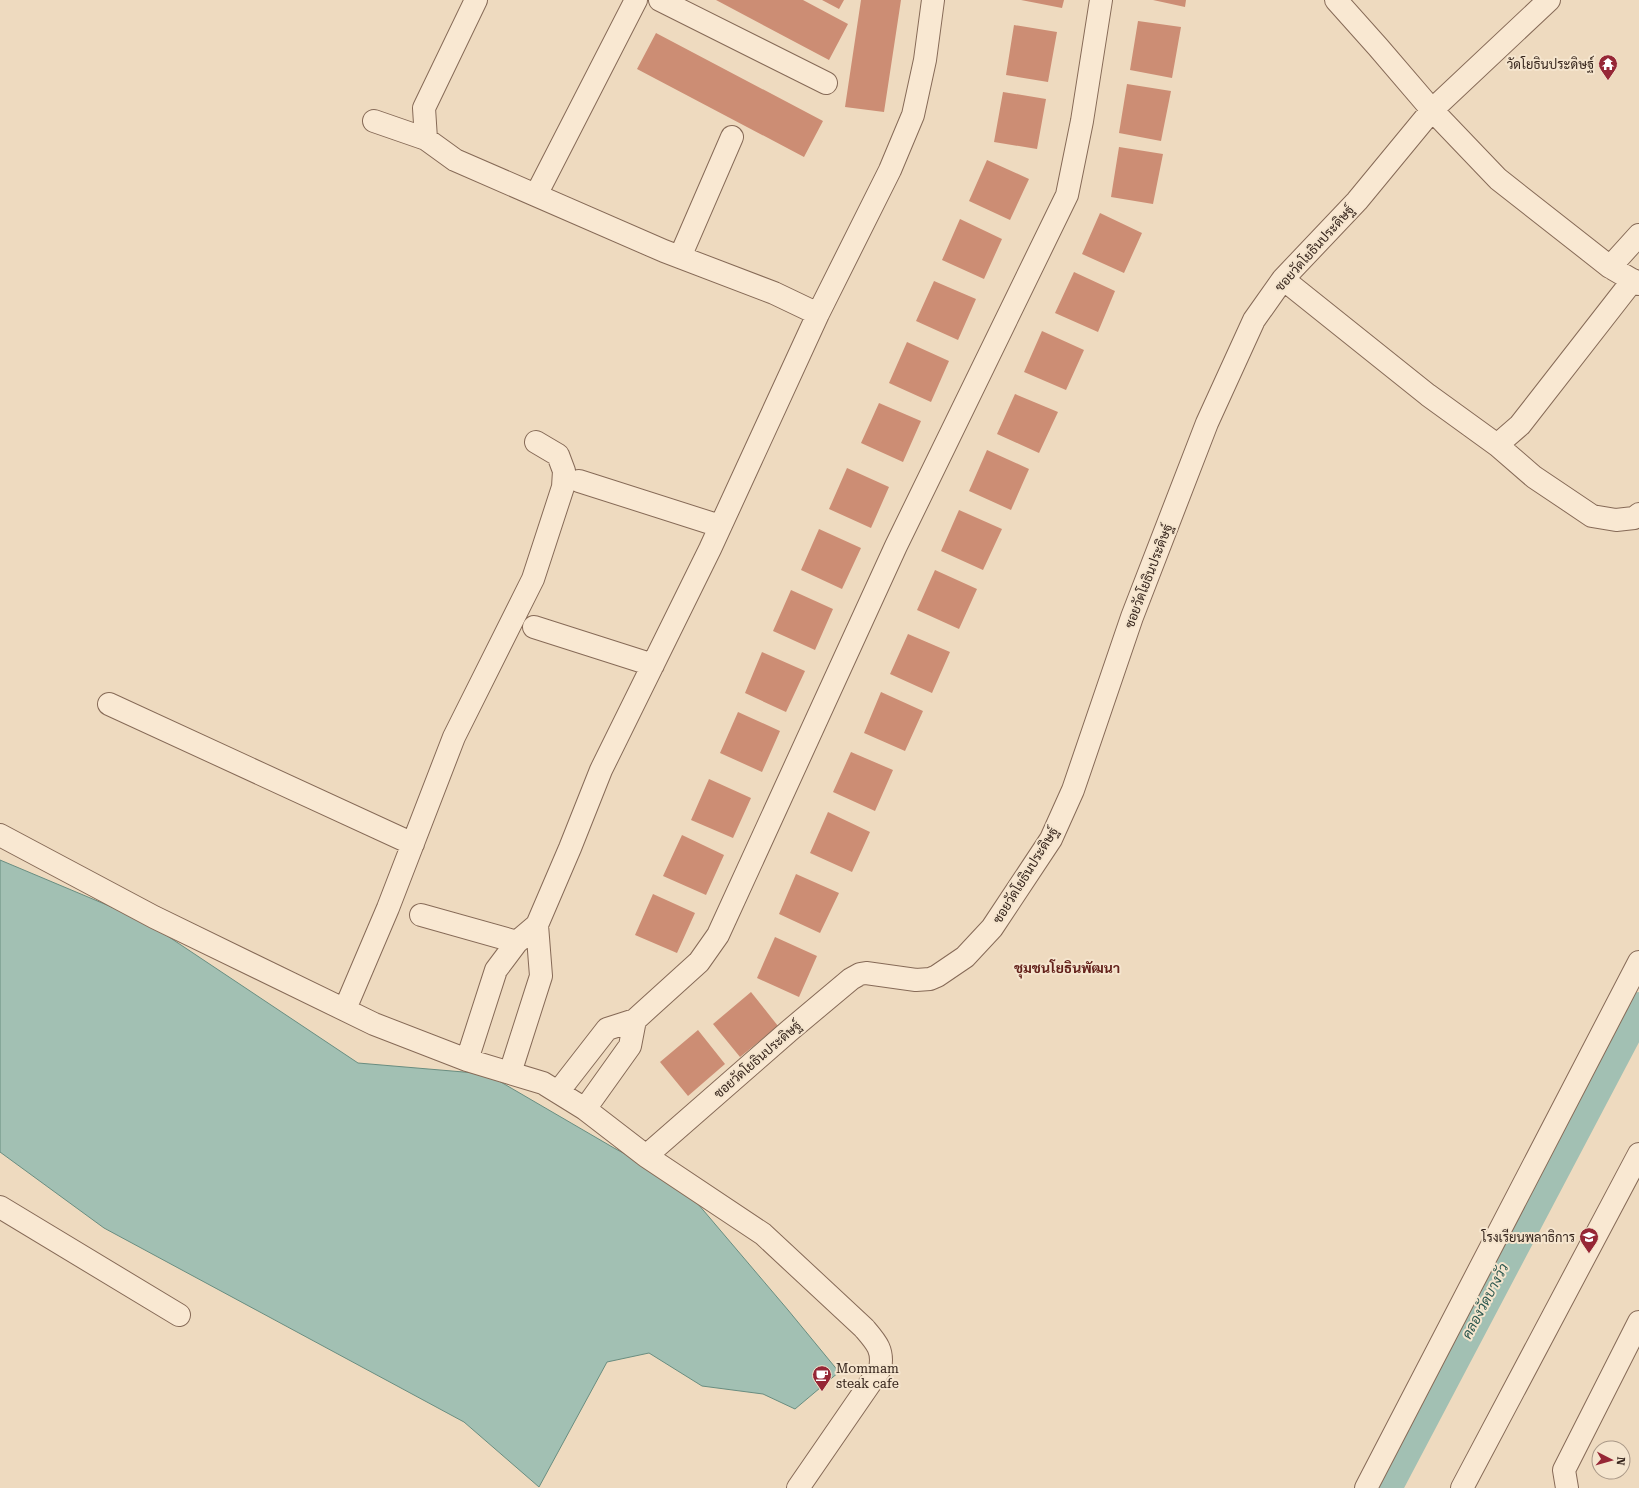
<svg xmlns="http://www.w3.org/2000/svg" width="1639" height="1488" font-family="'Roboto Serif',Sarabun,serif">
<rect width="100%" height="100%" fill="#eedabf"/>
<path fill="#a2c0b3" stroke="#698d80" d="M0,860l145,61 213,142 129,11 127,74 67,36 107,126 51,62 -44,37 -32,-15 -61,-8 -53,-33 -42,9 -68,125 -75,-65 -360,-194 -104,-76z"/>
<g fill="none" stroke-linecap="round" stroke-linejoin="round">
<path stroke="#a2c0b3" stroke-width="32" d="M1386,1488l253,-480"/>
</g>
<path fill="#cc8d74" d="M716,0h87l45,24 -19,36z
M822,0h22l-5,9z
M861,0h40l-17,112 -39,-5z
M1021,0h43l-2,8z
M1153,0h33l-1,7z
M1138,21l43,6 -9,51 -42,-8z
M1014,25l43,7 -9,50 -42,-7z
M656,33l167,88 -19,36 -167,-88z
M1127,84l44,7 -10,50 -42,-8z
M1003,92l43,7 -9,50 -43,-7z
M1119,147l44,7 -10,50 -42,-7z
M987,160l42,19 -19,41 -41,-19z
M1100,213l42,20 -18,40 -42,-19z
M960,219l42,20 -18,40 -42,-19z
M1074,272l41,19 -17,41 -43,-19z
M934,281l42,18 -18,41 -42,-19z
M1042,331l42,19 -18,40 -42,-18z
M907,342l42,19 -18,41 -42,-19z
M1015,394l43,18 -19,41 -42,-19z
M879,403l42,18 -18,41 -42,-19z
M987,450l42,19 -18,41 -42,-19z
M847,468l42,19 -18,41 -42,-19z
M959,510l43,19 -19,41 -42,-19z
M819,529l42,19 -19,41 -41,-19z
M935,570l42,19 -18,40 -42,-19z
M791,590l42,19 -18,41 -42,-19z
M908,634l42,18 -18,41 -42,-19z
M762,652l43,19 -19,41 -41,-19z
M881,692l42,19 -18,40 -41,-18z
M738,712l42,19 -18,41 -42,-19z
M851,752l42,18 -18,41 -42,-19z
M709,779l42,19 -18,40 -42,-18z
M828,812l42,20 -18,40 -42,-19z
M682,835l42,20 -18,40 -43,-19z
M796,874l43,19 -19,40 -41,-19z
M653,894l42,19 -18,40 -42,-18z
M775,937l42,19 -18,41 -42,-19z
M751,992l27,34 -38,31 -27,-33z
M698,1030l27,34 -37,32 -28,-34z"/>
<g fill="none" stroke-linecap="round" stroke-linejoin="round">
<defs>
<path id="minor" d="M476,0l-52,108 2,31 29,21 209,91 110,42 44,21
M660,0l166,83
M1336,0l42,47 54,63 66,69 112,88 29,17
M374,121l52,18
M536,195l100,-195
M680,257l52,-120
M1610,267l29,-32
M1283,279l145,116 69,50 23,-20 113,-145
M1497,445l37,32 58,39 24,4 18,-2 5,-4
M579,481l141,45
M534,627l119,38
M109,704l304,140
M0,835l154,82 220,107 93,36 76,23 42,26 61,47
M421,915l96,27
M345,1009l43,-101 66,-171 79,-158 30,-92 1,-16 -6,-16 -22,-13
M467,1060l29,-90 21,-28 20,-17 33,-77 31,-78 109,-221 108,-235 72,-144 23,-55 12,-55 8,-60
M510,1073l31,-97 -4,-51
M558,1092l49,-63 28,-9 64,-58 19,-27 178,-389 171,-351 15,-74 19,-121
M585,1109l45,-63 5,-26
M0,1207l179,108
M798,1488l82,-119c4,-19 -4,-27 -16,-41l-101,-94 -117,-78 143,-125 62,-52 9,-5 6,-1 50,7 14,-1 7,-3 28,-19 27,-29 59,-89 22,-49 59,-173 75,-194 47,-103 29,-41 74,-78 75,-91 117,-110
M1366,1488l273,-526
M1462,1488l177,-334
M1567,1488l-3,-18 75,-148"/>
</defs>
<use href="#minor" stroke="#866a57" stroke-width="24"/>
<use href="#minor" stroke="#f9e8d2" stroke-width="22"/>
</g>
<defs>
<symbol id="temple-pin" viewBox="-11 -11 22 30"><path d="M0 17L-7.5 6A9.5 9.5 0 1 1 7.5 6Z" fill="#962736" stroke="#f5e5ce"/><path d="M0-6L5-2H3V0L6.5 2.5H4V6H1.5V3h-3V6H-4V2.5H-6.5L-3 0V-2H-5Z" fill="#fff"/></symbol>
<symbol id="university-pin" viewBox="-11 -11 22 30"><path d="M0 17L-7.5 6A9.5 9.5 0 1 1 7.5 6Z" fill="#962736" stroke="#f5e5ce"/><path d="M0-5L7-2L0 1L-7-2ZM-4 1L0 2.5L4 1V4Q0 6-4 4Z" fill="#fff"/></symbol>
<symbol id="cafe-pin" viewBox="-11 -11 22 30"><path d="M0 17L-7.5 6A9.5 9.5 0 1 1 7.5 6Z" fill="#962736" stroke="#f5e5ce"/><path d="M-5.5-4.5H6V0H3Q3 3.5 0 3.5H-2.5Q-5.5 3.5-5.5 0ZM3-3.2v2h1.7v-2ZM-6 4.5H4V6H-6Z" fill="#fff"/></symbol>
</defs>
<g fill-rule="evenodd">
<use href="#temple-pin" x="1597" y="53" width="22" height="30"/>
<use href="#university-pin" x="1578" y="1226" width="22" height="30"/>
<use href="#cafe-pin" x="811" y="1364" width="22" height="30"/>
</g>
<g text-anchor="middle" stroke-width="4" stroke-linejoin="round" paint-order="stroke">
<g font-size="13" fill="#36251c" stroke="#f5e5ce" text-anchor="end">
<text x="1594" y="69">วัดโยธินประดิษฐ์</text>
<text x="1575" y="1242">โรงเรียนพลาธิการ</text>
<text x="836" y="1373" text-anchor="start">Mommam<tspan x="836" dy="15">steak cafe</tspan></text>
</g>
<g font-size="13" fill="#36251c" stroke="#f5e5ce">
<text transform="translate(1314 248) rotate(-48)" y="5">ซอยวัดโยธินประดิษฐ์</text>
<text transform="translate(1148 576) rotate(-69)" y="5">ซอยวัดโยธินประดิษฐ์</text>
<text transform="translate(1025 875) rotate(-58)" y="5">ซอยวัดโยธินประดิษฐ์</text>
<text transform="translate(757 1059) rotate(-41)" y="5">ซอยวัดโยธินประดิษฐ์</text>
</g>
<g font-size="14" font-weight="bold" fill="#63211b" stroke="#f5e5ce">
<text x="1067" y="973">ชุมชนโยธินพัฒนา</text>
</g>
<g font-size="14" font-style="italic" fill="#2b564d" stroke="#f5e5ce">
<text transform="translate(1485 1301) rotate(-62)" y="5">คลองวัดบางวัว</text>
</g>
</g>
<g transform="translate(1611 1460) rotate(96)"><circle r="19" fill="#f5e5ce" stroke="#a99887"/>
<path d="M0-3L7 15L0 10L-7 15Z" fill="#962736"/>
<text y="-6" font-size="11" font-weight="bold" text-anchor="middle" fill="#36251c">N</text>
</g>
</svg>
